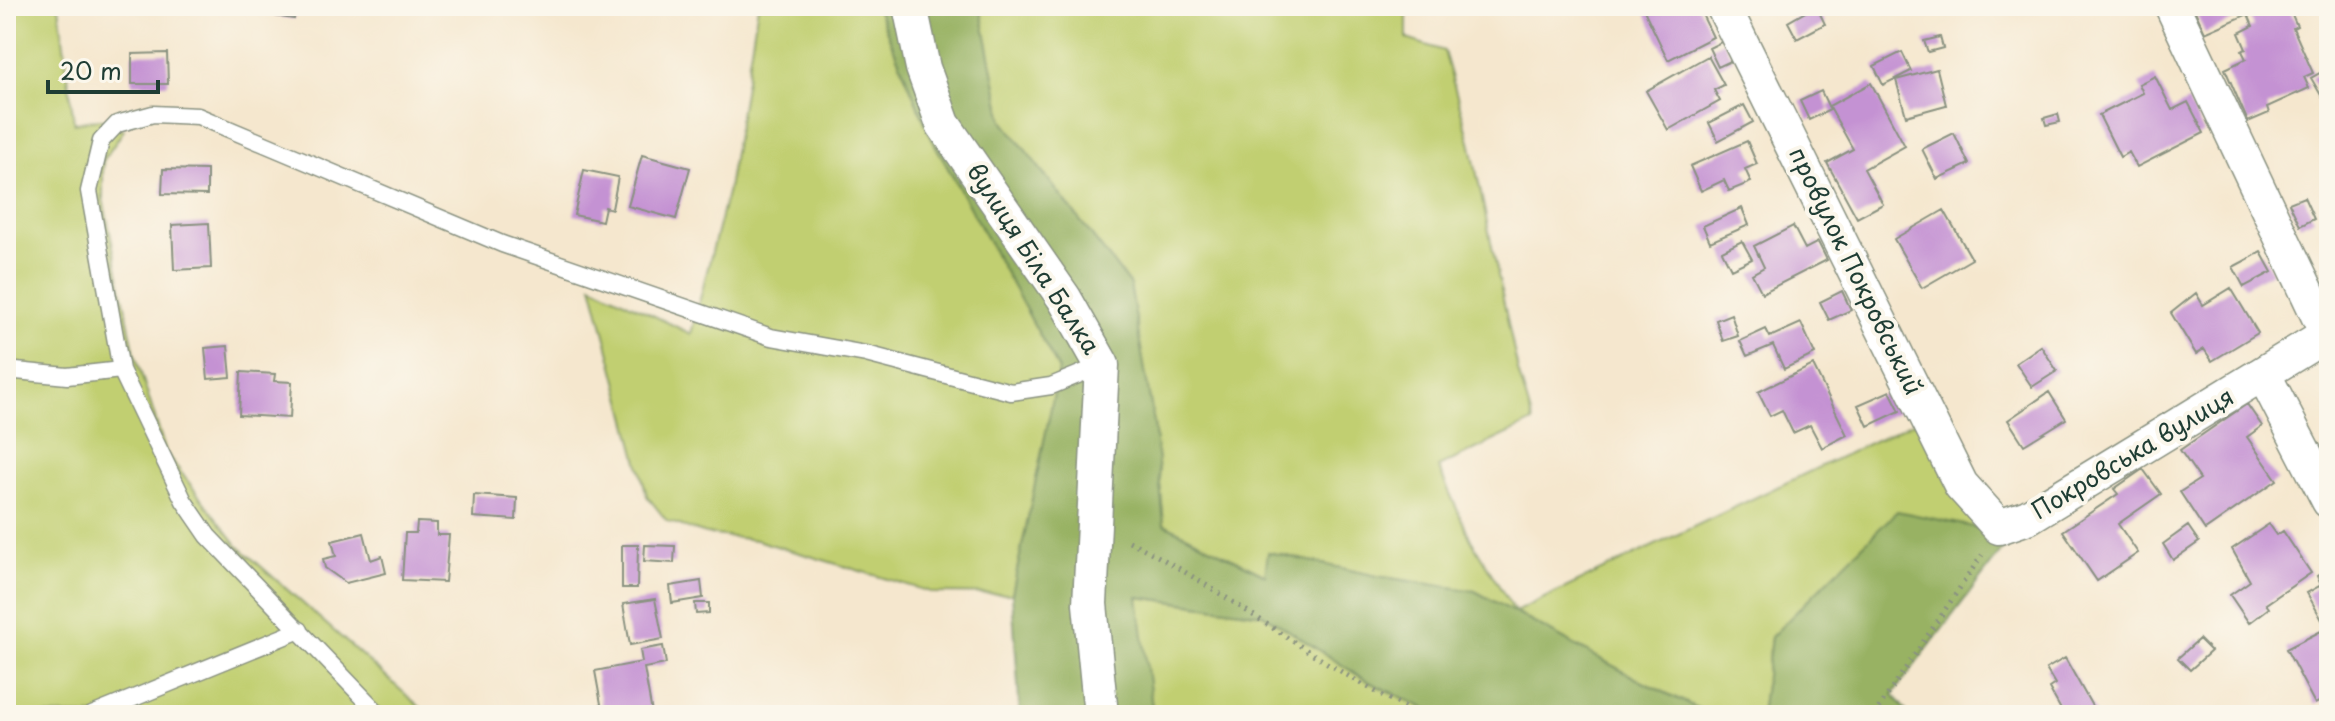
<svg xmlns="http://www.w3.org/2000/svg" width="2335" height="721" font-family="'Playpen Sans',sans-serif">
<rect width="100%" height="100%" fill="#fbf7ec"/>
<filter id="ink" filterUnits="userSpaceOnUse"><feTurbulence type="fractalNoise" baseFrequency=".0125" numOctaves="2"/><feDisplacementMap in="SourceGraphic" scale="16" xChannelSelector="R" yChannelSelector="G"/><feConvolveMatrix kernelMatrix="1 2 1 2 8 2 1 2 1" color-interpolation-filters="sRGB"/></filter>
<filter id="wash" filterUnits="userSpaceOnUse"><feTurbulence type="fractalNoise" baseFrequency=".006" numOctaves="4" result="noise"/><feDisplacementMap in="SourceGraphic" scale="32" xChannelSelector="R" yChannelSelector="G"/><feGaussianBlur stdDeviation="1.8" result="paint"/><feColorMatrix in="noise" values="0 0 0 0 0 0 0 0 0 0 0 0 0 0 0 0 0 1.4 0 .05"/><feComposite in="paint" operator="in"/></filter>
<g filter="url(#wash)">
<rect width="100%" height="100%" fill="#f5e7ce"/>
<path fill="#c1cf71" stroke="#708652" stroke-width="2" d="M6,6h53l15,117 25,-4 25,11 -21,31v38l32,155 31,99 72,93 191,169h-423z
M758,6h118l56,133 127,231 -47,224 -78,-1 -178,-53 -50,-6 -39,-13 -20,-25 -55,-211 99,49 37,-145z
M980,6h427v33l37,12 26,90 48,230 15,51 -95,45 33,73 44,72 405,-193 68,111 -217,107 -10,78h-50l-70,-34 -166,-90 -98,-15 -108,-24 -3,23 -102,-51 -10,-101 -24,-138 -127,-164z
M1137,597l126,17 104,67 72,34h-286z"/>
<path fill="#98b263" stroke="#5c784c" stroke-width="2" d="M876,6h104l23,115 127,164 24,138 10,101 101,51 3,-23 109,24 98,15 166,90 70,34h-272l-72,-34 -104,-67 -125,-17 15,118h-133l-8,-121 47,-224 -127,-231z
M1897,511l91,19 17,16 -112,148 16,21h-148l10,-78z"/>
<g id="blocks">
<path fill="#c492d3" d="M276,6h20l-2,13 -20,-3z
M1642,6h56l15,31 -45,23z
M1816,6h19l-15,8 5,10 -28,15 -9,-17z
M2205,6h93l-8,4 7,16 -4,2 20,45 -9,4 5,11 -42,19 2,6 -21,9 -23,-53 21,-10 -4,-8 4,-2 -7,-16 14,-7 -5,-12 -43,19 -10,-22z
M1940,37l3,11 -15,4 -4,-11z
M1723,41l10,19 -15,7 -9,-19z
M1902,52l9,19 -28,14 -9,-19z
M167,53l1,31h-36v-30z
M1708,56l16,29 -10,5 6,11 -52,29 -22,-39z
M2329,68v25l-7,4 -11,-19z
M1937,69l9,36 -40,11 -10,-36z
M2155,76l17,34 16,-8 16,31 -67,34 -8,-15 -9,5 -21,-42 44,-22 -4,-9z
M1871,83l34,63 -41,23 19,35 -26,14 -30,-55 26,-14 -24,-43z
M1821,91l9,19 -21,10 -9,-19z
M1744,105l9,17 -35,19 -9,-18z
M2058,114l2,8 -14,3 -2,-7z
M1954,133l15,31 -32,15 -15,-30z
M1747,141l10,23 -12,5 6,13 -22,9 -5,-11 -23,11 -11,-25z
M642,155l48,13 -14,51 -48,-13z
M163,169l44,1v25l-45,-1z
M584,170l34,7 -6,32 -7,-2 -3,14 -28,-6z
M2304,197l10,22 -14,7 -11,-23z
M1742,208l7,17 -39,17 -7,-16z
M1944,210l28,49 -50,29 -28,-49z
M209,223l2,45 -37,2 -2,-45z
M1793,226l12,23 13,-7 9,18 -65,33 -10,-19 12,-7 -10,-21z
M1742,241l10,18 -21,10 -9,-18z
M2261,252l11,20 -28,15 -11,-20z
M2231,288l27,45 -46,28 -8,-12 -8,5 -25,-41 25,-20 7,12z
M1842,291l9,19 -22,10 -9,-18z
M1731,314l7,22 -15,5 -7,-21z
M1801,323l14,31 -31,15 -11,-24 -26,11 -7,-15 26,-12 4,8z
M228,346l3,31 -23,2 -3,-31z
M2041,346l16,25 -25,16 -16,-24z
M1813,365l34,70 -25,13 -12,-23 -17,8 -11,-23 -12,6 -12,-24z
M241,372l34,2 -1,7 18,1 -2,36 -51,-3z
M1890,391l10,20 -32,15 -10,-21z
M2049,392l17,27 -42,26 -16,-25z
M2247,404l15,22 -15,11 30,43 -72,50 -25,-38 20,-13 -20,-29z
M2143,469l18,25 -43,30 20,29 -41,28 -34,-50 55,-37 -4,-5z
M474,495l43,3 -1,22 -43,-3z
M417,522l20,1v12h12l-4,47 -43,-2 3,-47h11z
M2269,524l8,11 6,-4 28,42 -45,31 3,4 -20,15 -19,-28 20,-14 -18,-32z
M2188,526l11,16 -26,18 -10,-16z
M364,533l7,27 11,-4 4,17 -40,10 -21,-15 -2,-9 13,-3 -4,-15z
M622,545h16l-1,43h-15z
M645,545l30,1 -1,17 -30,-2z
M2329,569v47l-7,4 -15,-27 14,-8 -4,-9z
M701,581l2,17 -31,5 -2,-17z
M655,599l8,40 -33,6 -7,-41z
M695,603h14v10l-13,1z
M2329,627v70l-14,7 -29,-55z
M2199,639l12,12 -21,19 -12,-12z
M663,646l3,18 -22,4 8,45 -49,2 -8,-44 47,-9 -2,-12z
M2065,658l32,57h-33l-15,-27 6,-4 -9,-15z"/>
</g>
</g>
<g filter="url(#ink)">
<use href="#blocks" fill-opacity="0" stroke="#8a9281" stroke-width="2"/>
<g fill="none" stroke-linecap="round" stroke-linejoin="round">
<defs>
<path id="service" d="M6,370l61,6 54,-6
M92,715l208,-85
M380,715l-172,-179 -24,-35 -63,-131 -32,-179 12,-50 16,-17 36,-10 45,2 304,128 269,93 95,17 145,38 40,-6 51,-21"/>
<path id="minor" d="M910,6l13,62 20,56 121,174 38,67 -12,239 11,111
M1723,6l238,479 38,42 29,-10 301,-184
M2172,6l155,328
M2264,375l65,126"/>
</defs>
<use href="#service" stroke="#8a9281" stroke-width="19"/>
<use href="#minor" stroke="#8a9281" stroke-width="37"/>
<path stroke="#8a9281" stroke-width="5" stroke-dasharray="2 6" stroke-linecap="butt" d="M1129,541c101,51 188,125 292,174
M1874,715l108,-160"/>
<use href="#service" stroke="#fff" stroke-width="16"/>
<use href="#minor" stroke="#fff" stroke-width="34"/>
</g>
</g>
<g text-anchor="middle" stroke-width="8" stroke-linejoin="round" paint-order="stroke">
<g font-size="24" fill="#1f3d34" stroke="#fbf7ec">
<text transform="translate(1033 259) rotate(57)" y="8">вулиця Біла Балка</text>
<text transform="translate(1855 271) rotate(64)" y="8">провулок Покровський</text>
<text transform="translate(2133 454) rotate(-31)" y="8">Покровська вулиця</text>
</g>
</g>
<rect width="2335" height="721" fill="none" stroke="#fbf7ec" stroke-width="32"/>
<path d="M48 80v12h110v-12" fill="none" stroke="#1f3d34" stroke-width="4"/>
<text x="60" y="80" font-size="24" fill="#1f3d34" stroke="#fbf7ec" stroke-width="6" paint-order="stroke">20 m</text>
</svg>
